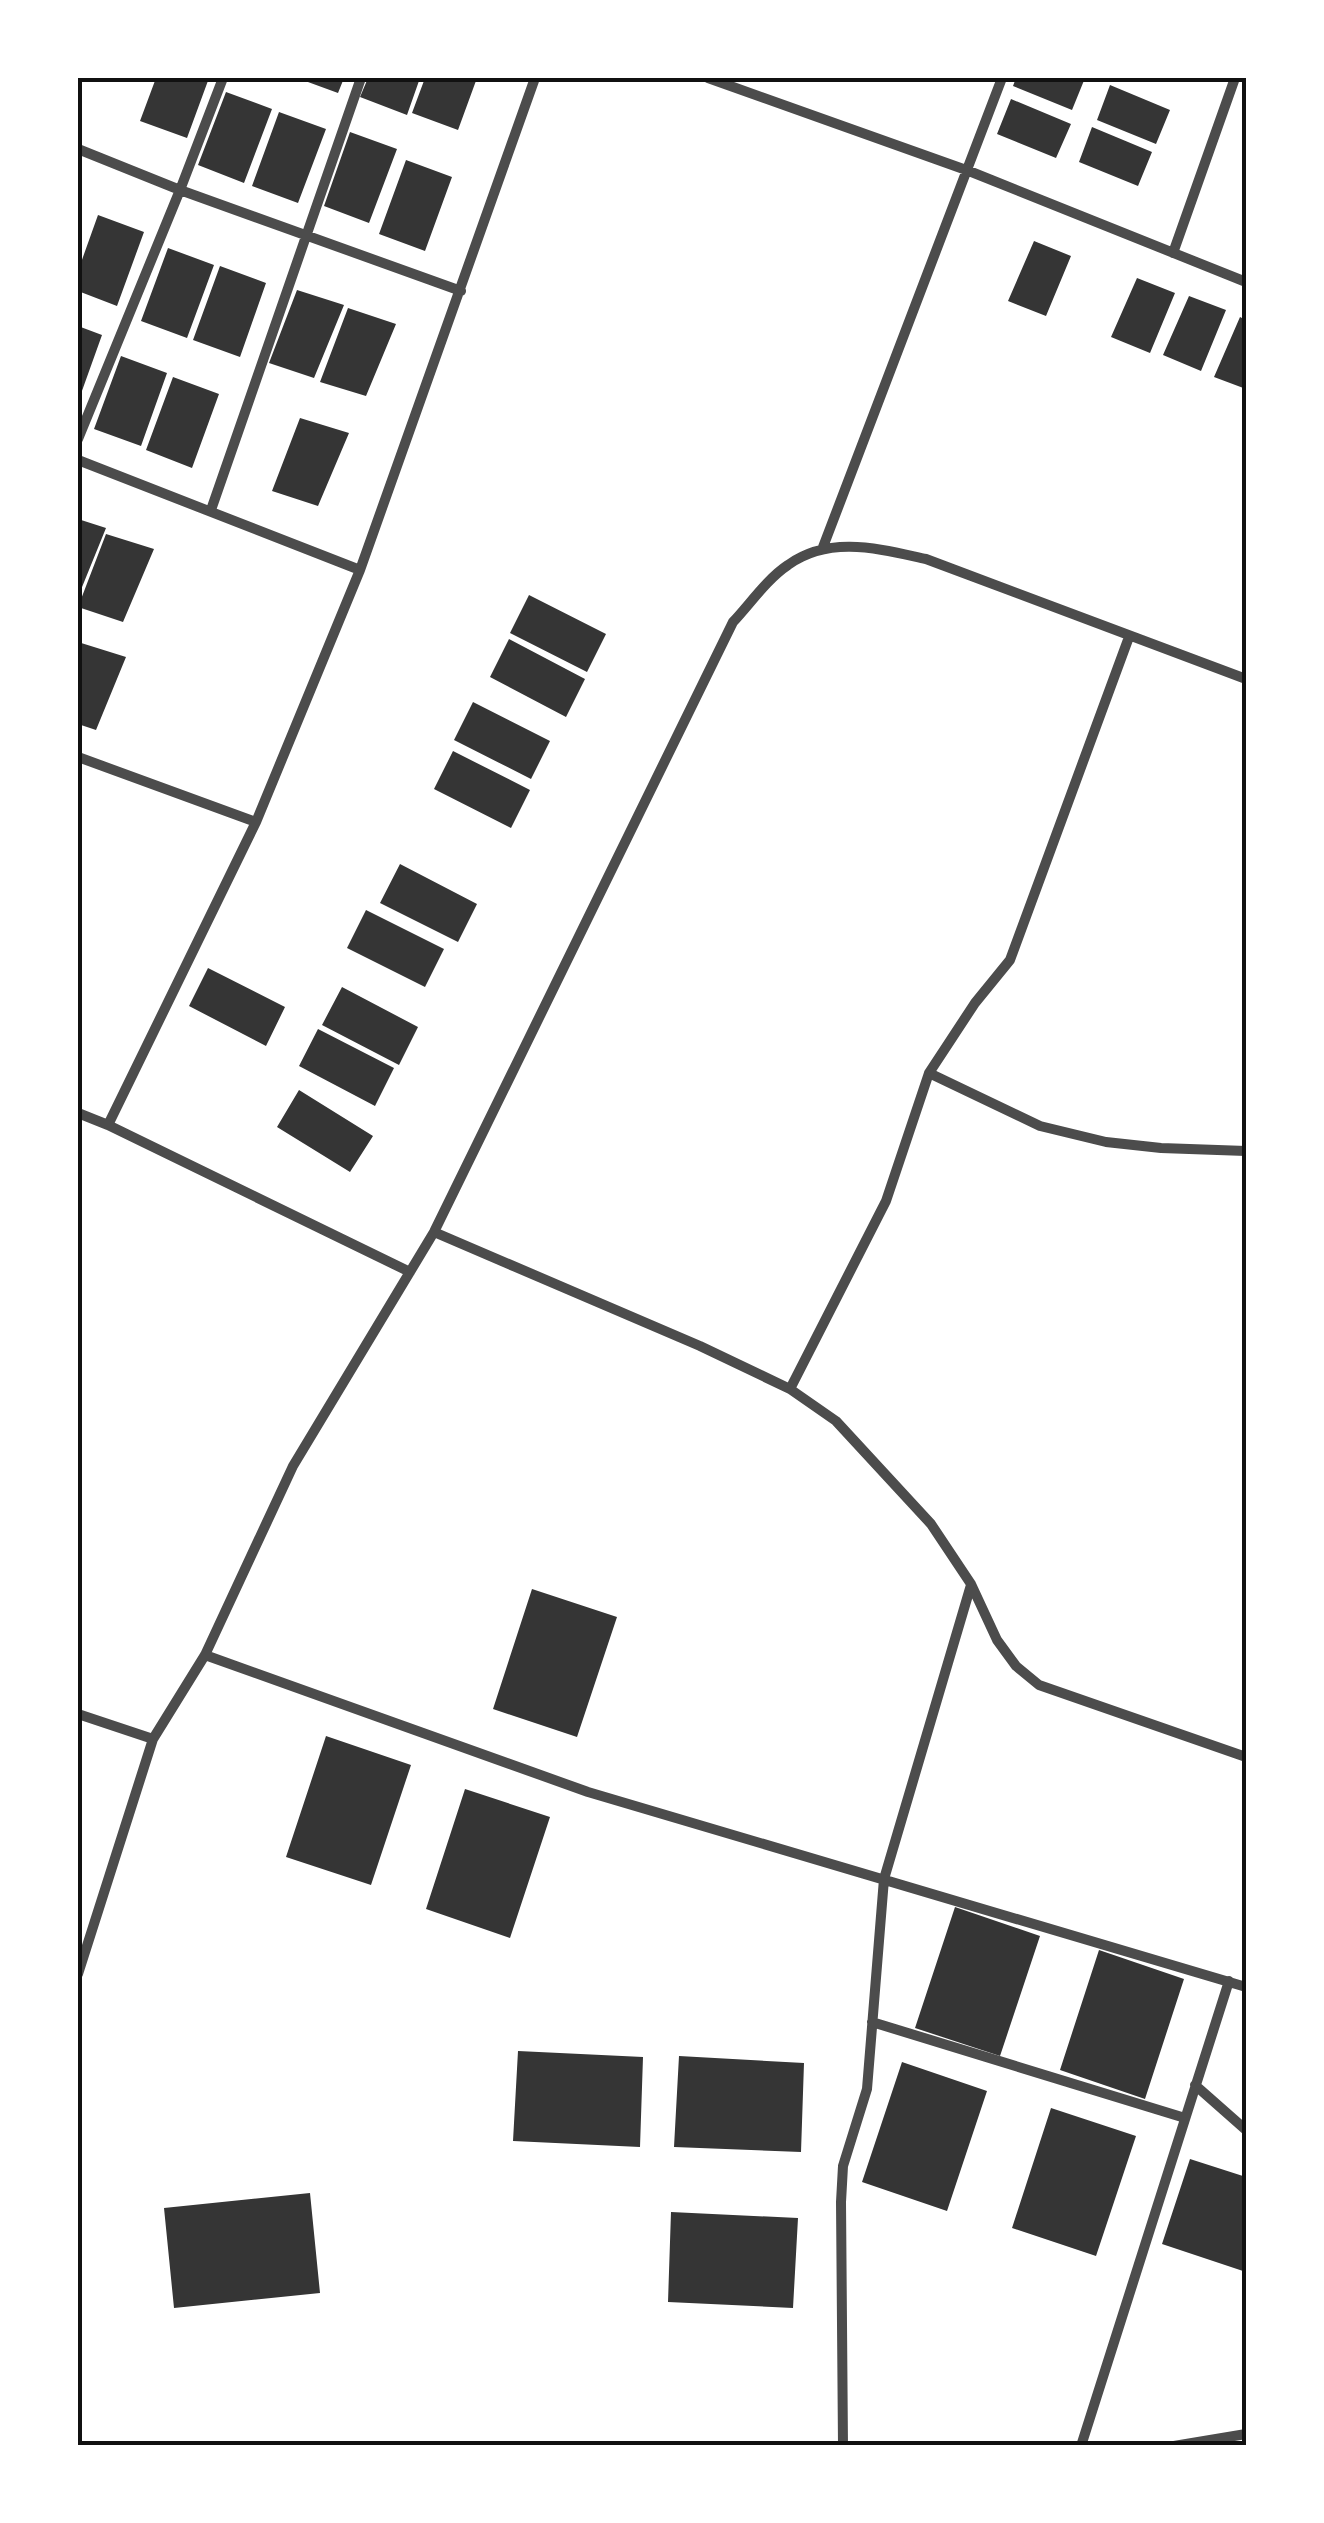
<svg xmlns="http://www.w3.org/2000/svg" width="1324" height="2523" font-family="'Fira Sans',sans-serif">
<rect width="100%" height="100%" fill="#fff"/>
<path fill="#353535" d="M156,78h53l-22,60 -47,-17z
M297,78h47l-6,15z
M368,78h52l-13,37 -47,-18z
M425,78h52l-19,52 -46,-17z
M1016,78h69l-13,32 -59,-24z
M1110,85l60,25 -14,34 -59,-24z
M226,92l46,17 -28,74 -46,-18z
M1011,99l60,25 -15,34 -59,-24z
M279,112l47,17 -28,74 -46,-17z
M1092,127l60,25 -14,34 -59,-24z
M350,132l47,17 -28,74 -45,-17z
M406,160l46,17 -27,74 -46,-17z
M98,215l46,17 -27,74 -39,-15v-20z
M1034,241l37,15 -25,60 -38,-15z
M168,248l46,17 -27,73 -46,-17z
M220,266l46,17 -26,74 -47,-17z
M1137,278l38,15 -25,60 -39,-16z
M297,290l47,15 -30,73 -45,-15z
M1189,296l37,14 -25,61 -38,-16z
M348,308l48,16 -30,72 -46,-14z
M1240,317l6,3v69l-32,-12z
M78,326l24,9 -24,67z
M121,356l46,17 -26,73 -47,-17z
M173,377l46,17 -27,74 -46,-18z
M300,418l49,15 -31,73 -46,-15z
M78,519l28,9 -28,69z
M106,534l48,15 -31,73 -45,-15z
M529,595l77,39 -19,38 -77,-39z
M509,639l76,40 -19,38 -76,-40z
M78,642l48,15 -30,73 -18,-6z
M473,702l77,39 -19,38 -77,-39z
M453,751l77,39 -19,38 -77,-39z
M400,864l77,40 -19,38 -78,-39z
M366,910l78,39 -19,38 -78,-39z
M208,968l77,39 -19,39 -77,-40z
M342,987l76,40 -19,38 -77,-40z
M318,1029l76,39 -19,38 -76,-40z
M299,1090l74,46 -23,36 -73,-45z
M532,1589l85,28 -40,120 -84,-28z
M326,1736l85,29 -40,120 -85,-28z
M465,1789l85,28 -40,121 -84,-29z
M955,1907l85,29 -40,120 -85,-28z
M1099,1950l85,29 -39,120 -85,-29z
M518,2051l125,6 -3,90 -127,-6z
M679,2056l125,7 -3,89 -127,-5z
M902,2062l85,29 -40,120 -85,-29z
M1051,2108l85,28 -40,120 -84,-28z
M1190,2159l56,18v95l-84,-28z
M310,2193l10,100 -146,15 -10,-100z
M671,2212l127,6 -5,90 -125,-6z"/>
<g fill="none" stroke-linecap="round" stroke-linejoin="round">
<path stroke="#4c4c4c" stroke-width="10" d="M708,78l261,93 277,111
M78,149l102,41 281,101
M1173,253l62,-175
M78,439l102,-249 43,-112
M78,460l282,110
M211,510l150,-432
M823,547l179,-469
M78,757l178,65
M929,1073l111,53 66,16 55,6 85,3
M78,1113l30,12 302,147
M108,1125l148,-303 104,-252 175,-492
M434,1232l266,114 90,43 46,32 95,103 40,60 26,56 19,26 23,19 207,72
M790,1389l96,-188 43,-128 46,-70 35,-43 119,-323
M205,1655l383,137 658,195
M78,1714l75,25
M78,1974l75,-235 52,-84 88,-189 141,-234 299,-610c17,-18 34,-43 55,-57 42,-30 91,-16 138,-6l320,120
M872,2022l313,96
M1195,2085l51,45
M843,2446l-2,-244 2,-36 24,-77 17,-210 87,-294
M1081,2446l148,-465
M1174,2446l72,-12"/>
</g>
<rect width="1324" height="2523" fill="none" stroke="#ffffff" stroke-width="160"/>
<rect x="80" y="80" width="1164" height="2363" fill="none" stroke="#111" stroke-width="4"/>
</svg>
